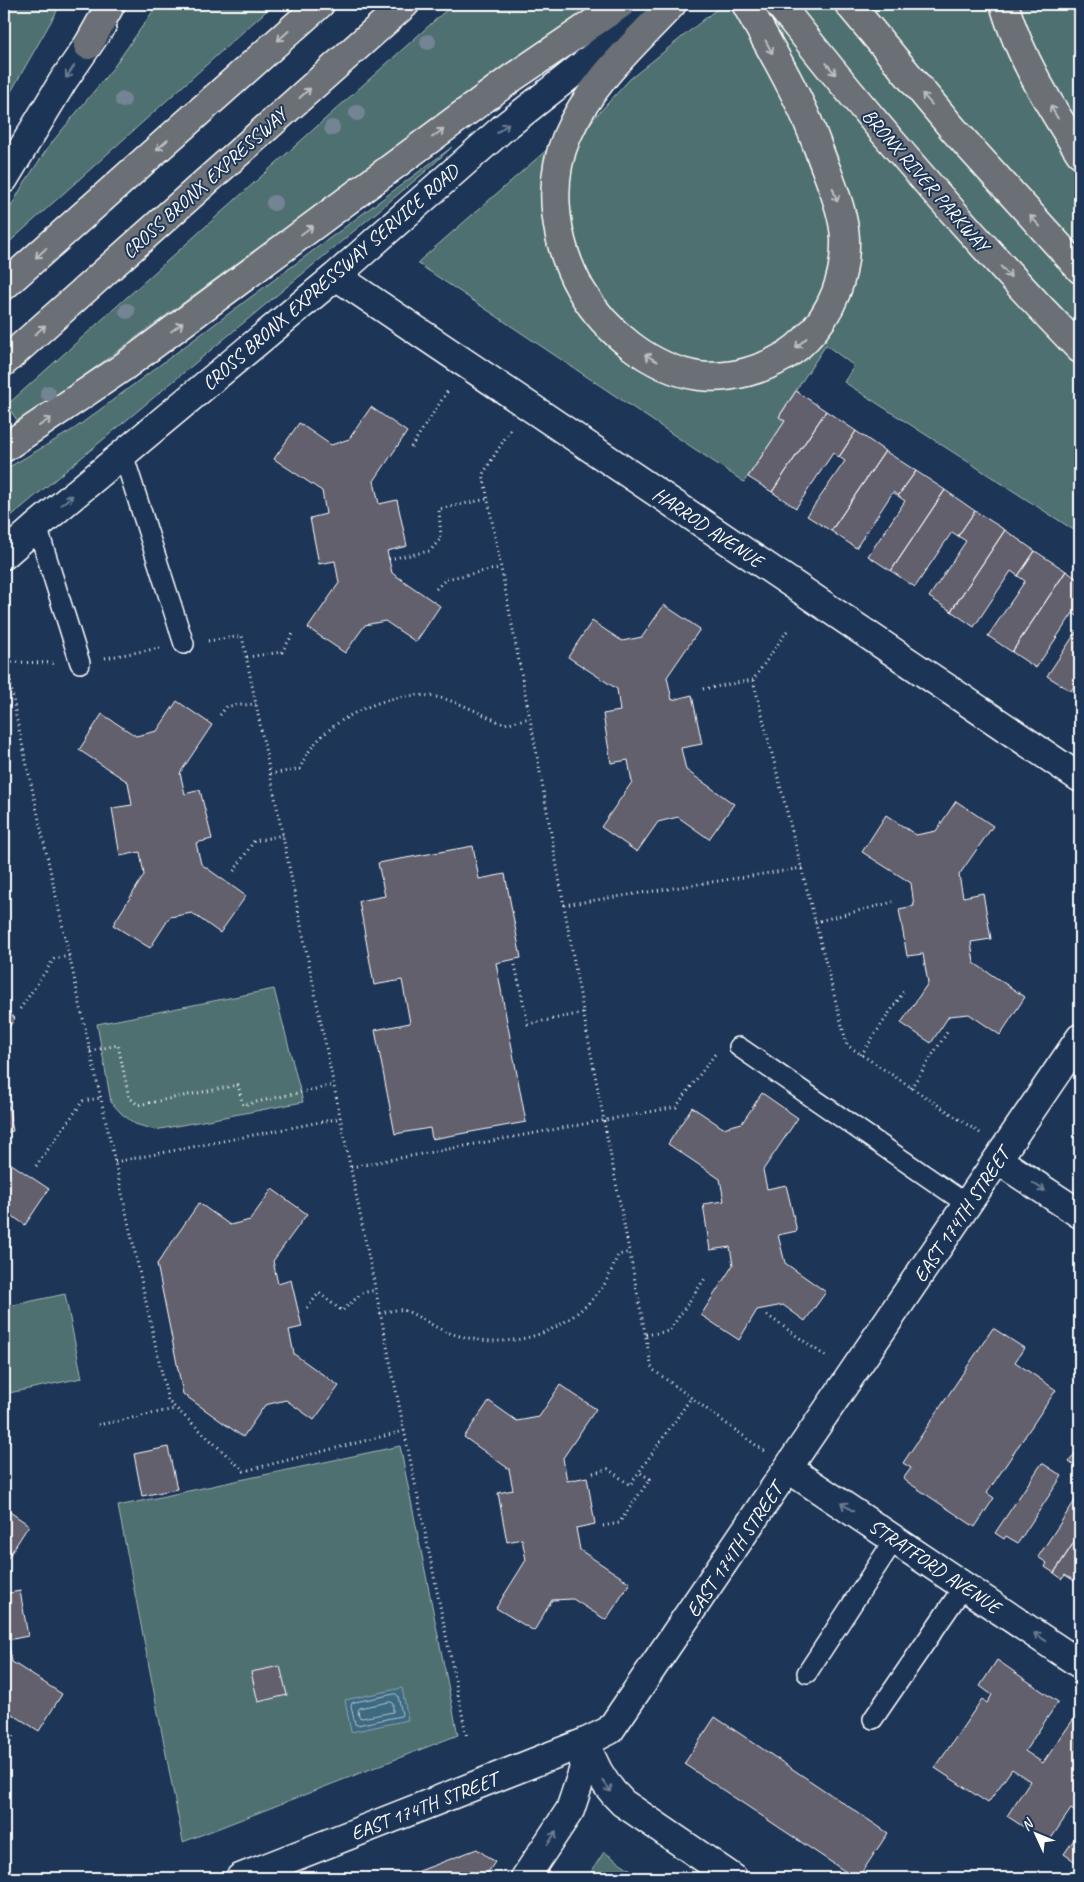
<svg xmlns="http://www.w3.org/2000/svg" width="1084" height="1882" font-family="Caveat,sans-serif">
<rect width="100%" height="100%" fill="#1d3557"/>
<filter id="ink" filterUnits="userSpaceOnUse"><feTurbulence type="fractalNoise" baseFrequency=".02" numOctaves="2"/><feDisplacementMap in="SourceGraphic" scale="10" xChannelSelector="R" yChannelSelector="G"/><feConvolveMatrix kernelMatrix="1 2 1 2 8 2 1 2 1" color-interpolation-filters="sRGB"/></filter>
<g filter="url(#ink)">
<path fill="#4f6f6f" stroke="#a7b7b7" d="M4,4h57l-57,100z
M158,4h116l-270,243v-28l19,-34 26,-39 64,-78z
M453,4h145l-123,84 -398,293 -59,41 -11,-17z
M723,4h357v530l-236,-152 10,-16 -28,-21 -47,71 6,5 -41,61 -327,-219 133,-116 32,-13 14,-18 34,-37z
M452,147l-27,25 -421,350v-52l70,-41z
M274,989l29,113 -148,28 -20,-6 -13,-10 -11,-12 -14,-78z
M65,1294l17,84 -78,16v-87z
M400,1446l58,289 -275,107 -65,-336z
M604,1852l39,26h-56z"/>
<path fill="#3d6981" stroke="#8ba5b3" d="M402,1688l6,32 -57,12 -6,-32z"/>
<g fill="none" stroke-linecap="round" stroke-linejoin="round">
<path stroke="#b1c3cd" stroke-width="1" d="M396,1694l2,2 4,18 -1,2 -44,9 -2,-1 -4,-18 1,-3z
M391,1702l2,2v8l-31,6 -3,-1 -1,-7 2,-2z"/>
</g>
<path fill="#63606e" stroke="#fff" d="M796,391l30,20 -54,81 -24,-15 37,-56 -6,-4z
M371,407l36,25 -33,49 5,23 18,-4 10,46 -20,5 5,22 48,33 -24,36 -31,-21 -20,4 -20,28 -37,-25 31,-45 -4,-22 -16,3 -9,-46 16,-4 -4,-23 -48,-32 25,-36 32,22 18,-6z
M826,411l30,20 -17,26 -6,-4 -37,55 -24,-16z
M856,431l29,20 -54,80 -24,-15 38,-55 -6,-4z
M885,451l31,20 -18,25 -5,-4 -37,56 -25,-17z
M916,471l29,19 -54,81 -23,-15 37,-55 -7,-5z
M945,490l30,21 -17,25 -6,-4 -37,55 -24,-16z
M975,511l30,19 -54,81 -22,-14 37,-56 -8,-5z
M1005,530l30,21 -17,25 -7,-5 -37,56 -23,-16z
M1035,551l31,20 -54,81 -24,-16 37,-55 -7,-5z
M1066,571l14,10v33l-1,3 -6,-4 -37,55 -24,-16z
M664,605l36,24 -33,48 5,23 20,-5 10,49 -21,4 5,22 48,34 -25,35 -31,-22 -20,5 -21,30 -36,-25 31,-45 -4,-22 -17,3 -8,-49 17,-3 -3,-22 -49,-32 24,-36 30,20 20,-4z
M1080,626v51l-9,14 -24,-15z
M177,701l35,24 -32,48 5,21 15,-4 12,49 -16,4 5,21 45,32 -26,37 -28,-20 -22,4 -20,31 -37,-23 31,-50 -4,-23 -20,4 -8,-48 20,-3 -4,-23 -49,-32 23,-36 34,22 21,-5z
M956,801l37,25 -34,49 4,22 20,-4 8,46 -20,3 3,21 51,34 -25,38 -31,-21 -20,2 -18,27 -30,-20 27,-40 -5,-29 -16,2 -8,-47 15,-3 -3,-23 -49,-31 24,-37 30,20 20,-4z
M473,846l6,33 26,-5 16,84 -25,5 30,159 -94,17 -2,-11 -35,6 -20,-104 35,-7 -8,-43 -28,5 -15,-84 26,-5 -7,-33z
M4,1010l11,8 -11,17z
M4,1085l9,46 -9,2z
M762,1093l36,25 -35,52 4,19 19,-4 11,46 -19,4 7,28 41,29 -21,29 -22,-16 -26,5 -18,30 -38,-25 32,-50 -3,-18 -20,3 -7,-46 21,-3 -4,-22 -52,-35 24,-37 31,21 19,-5z
M4,1159l45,30 -24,36 -21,-15z
M272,1189l35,25 -34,47 5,23 13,-4 11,47 -13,3 5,24 45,32 -25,34 -28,-20 -21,5 -22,32 -60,-43 -26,-130 42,-61 31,22 20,-5z
M993,1328l31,20 -9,14 41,28 -69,103 7,5 -19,29 -72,-48 8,-11 -8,-5z
M560,1385l36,24 -33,49 4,23 20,-4 8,47 -19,4 4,22 50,33 -24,37 -33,-21 -21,1 -18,31 -38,-23 30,-48 -4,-21 -15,3 -9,-49 15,-3 -4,-21 -45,-32 25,-36 28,20 22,-4z
M1080,1446v24l-11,-8z
M168,1447l9,42 -35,7 -8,-42z
M1042,1463l20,13 -44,67 -12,-7 -2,3 -9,-6z
M1080,1493v40l-26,40 -9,-6 2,-4 -9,-6z
M4,1508l25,17 -25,39z
M1080,1533v42l-4,7 -11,-7 -3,4 -8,-6z
M20,1591l8,45 -20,4 4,22 50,32 -23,37 -30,-19 -5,1v-119z
M997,1660l61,42 -33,49 18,12 34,-49 3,2v99l-9,-6 -23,34 -41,-27 23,-35 -18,-12 -24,34 -53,-35 47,-69 5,4 5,-8 -12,-9z
M280,1666l7,29 -29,7 -7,-30z
M715,1717l173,116 -30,45h-3l-171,-114z
M1080,1831v34l-16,-11z
M477,1849l18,13 -11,16h-83z"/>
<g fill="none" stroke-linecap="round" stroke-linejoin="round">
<defs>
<path id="lane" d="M123,454l61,190
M37,526l43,137
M739,1047l229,158
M807,1673l87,-133
M873,1719l91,-133"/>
<path id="street" d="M998,1160l82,54
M789,1469l291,195
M586,1742c7,24 19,44 37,61l110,75
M525,1878l45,-68 13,-39 3,-28"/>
<path id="secondary" d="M4,179l59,-98 39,-56
M336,276l744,502
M4,555l33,-29 299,-250 166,-147 158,-125
M240,1878l346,-136 24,-12 470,-692"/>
<path id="primary" d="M88,45l23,-41"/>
<path id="highway" d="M672,4c-37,40 -83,80 -105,132 -21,48 -12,109 14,154 24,41 70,79 118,86 16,2 33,0 48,-4 22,-6 42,-16 58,-32 27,-27 41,-63 40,-101 -1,-24 -11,-48 -19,-70 -7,-18 -13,-36 -21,-54 -17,-38 -39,-75 -59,-111
M779,4c94,120 195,235 301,345
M849,4l105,126 126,139
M1004,4c16,54 46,102 76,149
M4,286l316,-282
M4,362l401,-358
M4,448l118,-80 390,-290 109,-74"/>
</defs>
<use href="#lane" stroke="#fff" stroke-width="22"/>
<use href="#street" stroke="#fff" stroke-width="31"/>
<use href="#secondary" stroke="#fff" stroke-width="31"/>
<use href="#primary" stroke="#fff" stroke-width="31"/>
<use href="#highway" stroke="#fff" stroke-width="31"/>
<path stroke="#fff" stroke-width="3" stroke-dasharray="1 4" stroke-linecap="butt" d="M510,430l-27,44 53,276 51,283 65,336 112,82
M411,447l38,-58
M389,559l41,-8 11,-13 -2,-29 48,-10
M436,589l10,-10 54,-11
M787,631l-34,49 94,365 133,88
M208,641l34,-5 225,1102
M4,657l3,5 9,54 152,685 76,70 160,-40
M247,657l35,-5 12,-20
M105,658l55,-10
M7,662l47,1
M703,689l50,-9
M220,715l7,-9 29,-2
M270,774l30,-5c15,-45 84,-78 129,-73 27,3 51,18 75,28l26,-6
M234,871l20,-30 29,-6
M564,905l238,-37
M815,922l78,-20
M515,965l13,59 55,-11
M20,1009l34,-50 15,-3
M90,1051l28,-6 11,52 9,8 100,-20 5,20 91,-20
M861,1055l43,-64
M911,1088l37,-57
M115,1162l226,-44
M36,1166l47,-65 17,-3
M351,1167l325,-60 39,-53
M307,1308l12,-15 23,18 20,-18 14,-3
M380,1313c7,-1 16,-4 23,-3 10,2 32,18 44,22 59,21 116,5 154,-43 8,-10 12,-23 17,-34l12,-3
M767,1315l61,43
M646,1335l23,-4 37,-54
M98,1425l77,-16
M593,1473l15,-4 22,16 9,-13
M603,1526l16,-3 31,-44 -11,-7 52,-74
M4,1749l9,-13"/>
<use href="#lane" stroke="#1d3557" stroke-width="19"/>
<use href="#street" stroke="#1d3557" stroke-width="28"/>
<use href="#secondary" stroke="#1d3557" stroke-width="28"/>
<use href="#primary" stroke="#6b6f75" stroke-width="28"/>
<use href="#highway" stroke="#6b6f75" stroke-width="28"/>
</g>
<g fill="#738494">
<circle cx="428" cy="42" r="8"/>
<circle cx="123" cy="100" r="8"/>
<circle cx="357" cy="113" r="8"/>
<circle cx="332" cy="128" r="8"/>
<circle cx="274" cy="203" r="8"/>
<circle cx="127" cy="311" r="8"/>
<circle cx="48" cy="393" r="8"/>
</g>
<defs><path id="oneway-shaft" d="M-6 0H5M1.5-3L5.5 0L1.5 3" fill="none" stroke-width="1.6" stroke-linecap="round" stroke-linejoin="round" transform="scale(1.25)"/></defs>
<g stroke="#bcbec1">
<use href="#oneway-shaft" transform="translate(283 36) rotate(138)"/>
<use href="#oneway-shaft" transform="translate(769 47) rotate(62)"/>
<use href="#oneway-shaft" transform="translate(831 69) rotate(51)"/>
<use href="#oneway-shaft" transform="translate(305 93) rotate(-42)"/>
<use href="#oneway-shaft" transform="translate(927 99) rotate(-131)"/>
<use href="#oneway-shaft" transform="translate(1054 112) rotate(-121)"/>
<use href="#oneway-shaft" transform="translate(438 133) rotate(-37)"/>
<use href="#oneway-shaft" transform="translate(162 145) rotate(138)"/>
<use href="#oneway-shaft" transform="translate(835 195) rotate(72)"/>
<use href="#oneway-shaft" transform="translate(1035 221) rotate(-133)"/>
<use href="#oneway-shaft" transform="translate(307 230) rotate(-37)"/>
<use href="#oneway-shaft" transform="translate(41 253) rotate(138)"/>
<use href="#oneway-shaft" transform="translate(1006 272) rotate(47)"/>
<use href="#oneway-shaft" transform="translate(177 327) rotate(-37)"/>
<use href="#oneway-shaft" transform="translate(40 330) rotate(-42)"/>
<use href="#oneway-shaft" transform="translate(801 343) rotate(138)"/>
<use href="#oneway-shaft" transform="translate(651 358) rotate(-151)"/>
<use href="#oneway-shaft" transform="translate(45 422) rotate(-34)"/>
</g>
<g stroke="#6c7c92">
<use href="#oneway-shaft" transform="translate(70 72) rotate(124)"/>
<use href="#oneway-shaft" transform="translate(503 128) rotate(-40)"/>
<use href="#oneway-shaft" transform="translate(67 500) rotate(-40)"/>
<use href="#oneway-shaft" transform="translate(1039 1187) rotate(34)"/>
<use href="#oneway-shaft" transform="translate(847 1507) rotate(-146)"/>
<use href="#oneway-shaft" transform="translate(1040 1637) rotate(-146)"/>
<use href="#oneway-shaft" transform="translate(607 1786) rotate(54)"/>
<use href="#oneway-shaft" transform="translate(552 1838) rotate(-56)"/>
</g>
</g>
<g text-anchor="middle" stroke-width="4" stroke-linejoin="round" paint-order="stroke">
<g font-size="20" fill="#fff" stroke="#1d3557">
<text transform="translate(926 180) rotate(49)" y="7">BRONX RIVER PARKWAY</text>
<text transform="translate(204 183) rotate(-42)" y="7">CROSS BRONX EXPRESSWAY</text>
<text transform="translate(330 277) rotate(-41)" y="7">CROSS BRONX EXPRESSWAY SERVICE ROAD</text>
<text transform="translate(708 527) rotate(34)" y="7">HARROD AVENUE</text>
<text transform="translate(961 1215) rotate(-56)" y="7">EAST 174TH STREET</text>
<text transform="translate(734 1550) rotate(-56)" y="7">EAST 174TH STREET</text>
<text transform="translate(935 1566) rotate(34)" y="7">STRATFORD AVENUE</text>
<text transform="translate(424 1806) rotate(-21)" y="7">EAST 174TH STREET</text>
</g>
</g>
<rect width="1084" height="1882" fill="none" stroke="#1d3557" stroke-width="20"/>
<rect x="10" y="10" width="1064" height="1862" fill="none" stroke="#fff" stroke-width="2" filter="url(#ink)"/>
<g transform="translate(1036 1834) rotate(314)" stroke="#1d3557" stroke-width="4" paint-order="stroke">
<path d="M0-4L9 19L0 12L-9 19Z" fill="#ffffff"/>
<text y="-8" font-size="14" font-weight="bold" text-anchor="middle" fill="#ffffff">N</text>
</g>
</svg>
